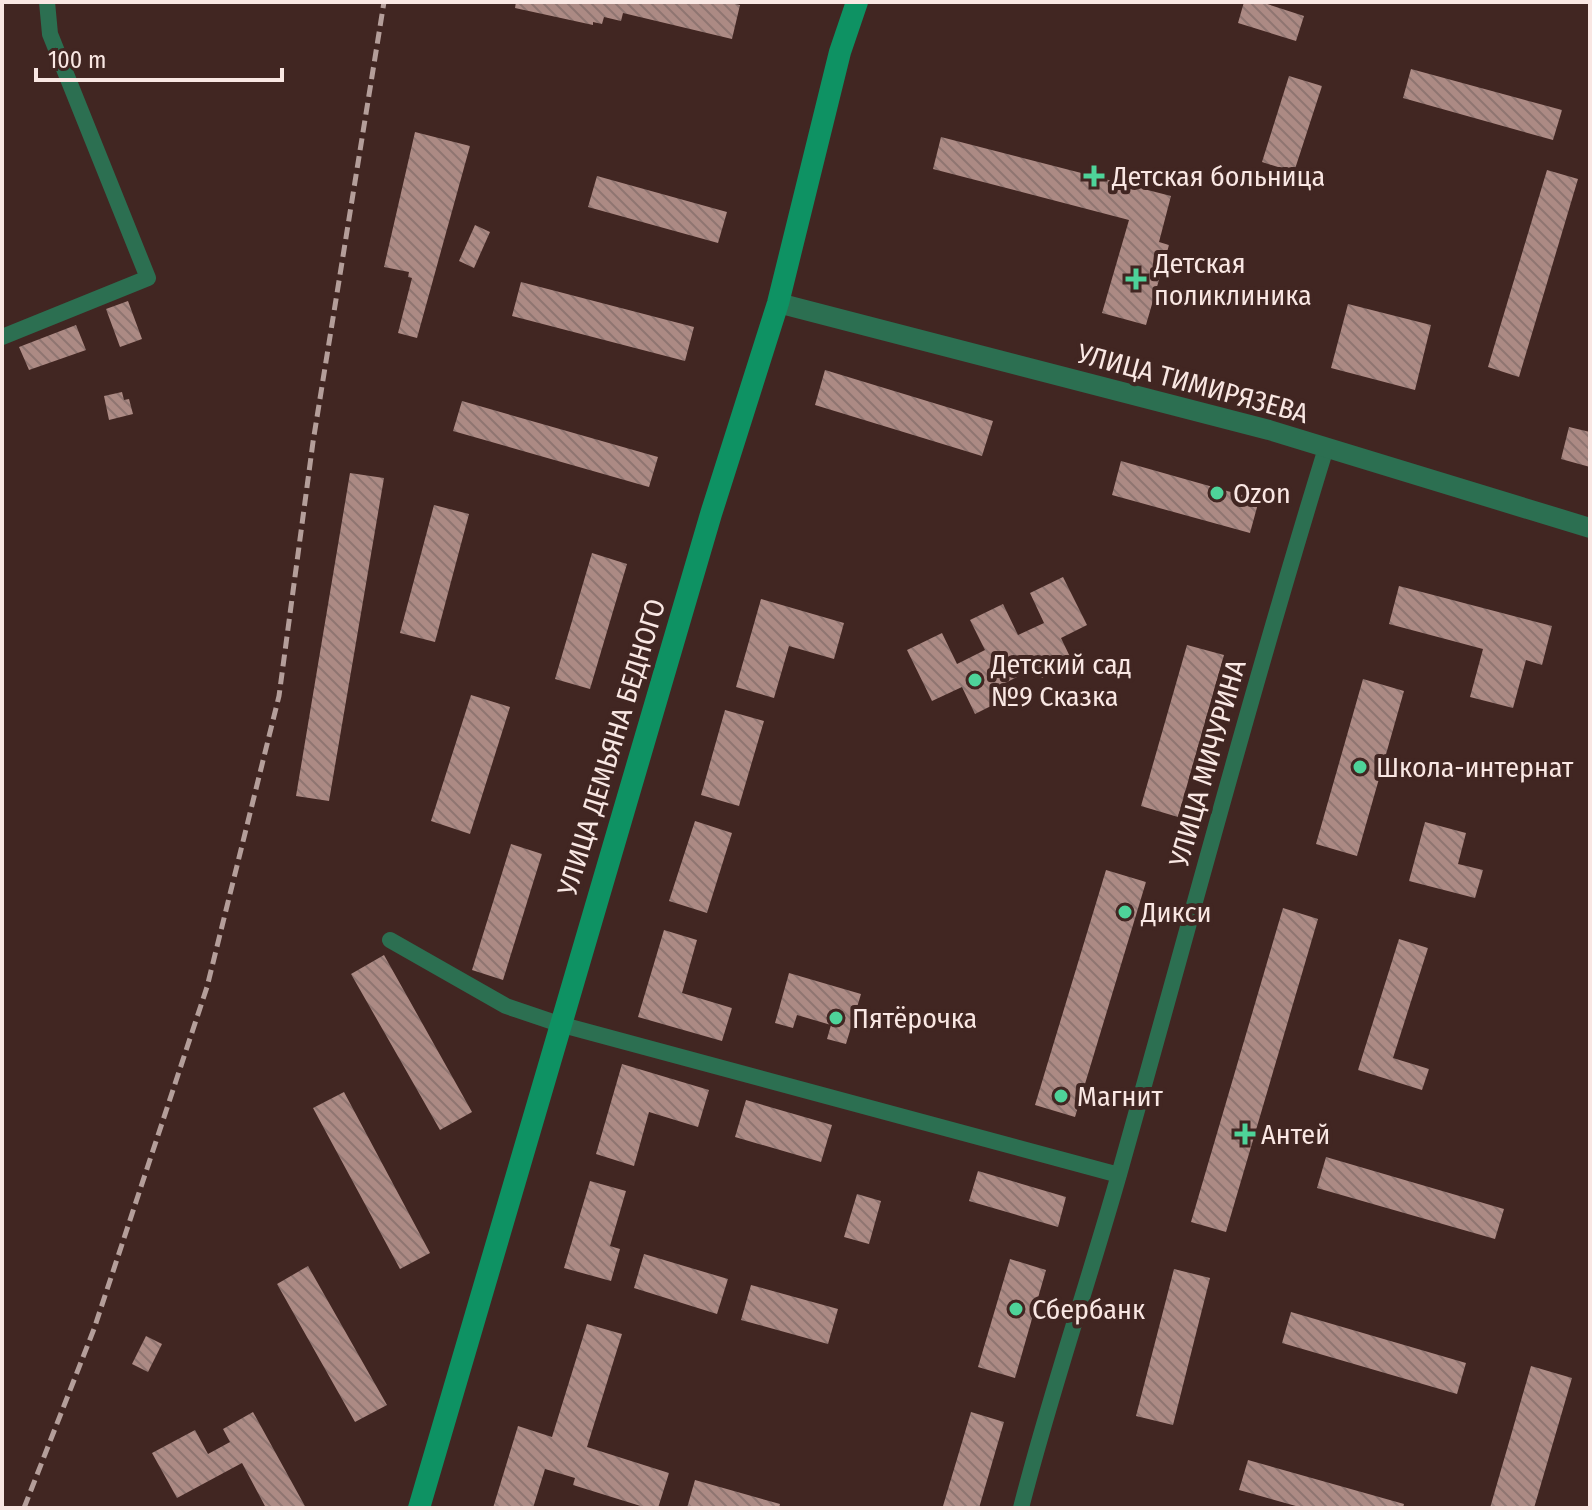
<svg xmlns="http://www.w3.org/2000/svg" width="1592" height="1510" font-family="'Fira Sans Condensed',sans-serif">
<defs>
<pattern id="building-back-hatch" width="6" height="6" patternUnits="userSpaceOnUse" patternTransform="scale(2)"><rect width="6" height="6" fill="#ac8a84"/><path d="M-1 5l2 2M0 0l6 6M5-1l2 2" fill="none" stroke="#8f7571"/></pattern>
</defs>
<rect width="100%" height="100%" fill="#412622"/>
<path fill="url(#building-back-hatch)" d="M516,2h210l14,3 -8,34 -109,-26 -2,8 -17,-4 -2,7 -9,-2v3l-78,-17z
M1244,2h17l43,14 -8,25 -58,-18z
M1411,69l151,41 -9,30 -150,-42z
M1289,76l33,10 -28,86 -32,-10z
M415,132l55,14 -53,192 -19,-5 14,-55 -4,-1 1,-5 -25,-5z
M941,137l230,59 -12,46 10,3 -23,80 -44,-12 27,-93 -196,-51z
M1547,170l31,9 -59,198 -31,-10z
M597,176l130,36 -9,31 -130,-36z
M475,225l15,7 -16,36 -15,-7z
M521,282l173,45 -9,34 -173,-45z
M128,301l14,38 -22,8 -14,-38z
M1348,304l83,21 -16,65 -84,-22z
M76,325l10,25 -57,20 -10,-23z
M825,370l168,51 -11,35 -167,-51z
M122,392l2,8 5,-1 4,15 -24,6 -5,-24z
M462,401l196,56 -9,30 -196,-56z
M1569,427l21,5v35l-29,-8z
M1121,461l138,39 -9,33 -138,-38z
M350,473l34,5 -55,323 -33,-5z
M434,505l35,9 -34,128 -35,-9z
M592,553l35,11 -37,125 -35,-10z
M1063,577l24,48 -26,13 12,25 -31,15 -5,-11 -36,18 6,13 -32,16 -13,-27 -30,14 -25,-51 35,-17 15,31 28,-14 -15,-30 33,-16 15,31 26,-12 -14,-30z
M1399,586l153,40 -10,39 -16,-5 -13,48 -43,-11 13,-48 -94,-25z
M761,599l83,24 -10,36 -45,-13 -15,52 -38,-11z
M1187,645l37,10 -46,162 -37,-11z
M1363,679l41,12 -47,165 -41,-12z
M471,695l39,12 -40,127 -39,-13z
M725,710l39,11 -25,85 -38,-11z
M695,821l37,12 -25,80 -38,-12z
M1425,822l41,11 -8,31 25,6 -8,28 -66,-17z
M511,844l31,10 -39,126 -31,-10z
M1106,870l40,12 -71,235 -40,-12z
M1283,908l35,11 -92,313 -35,-10z
M664,930l33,10 -15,53 50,15 -10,33 -84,-24z
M1399,939l29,9 -35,110 36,11 -7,21 -64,-20z
M384,955l88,157 -32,18 -89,-156z
M789,973l72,21 -15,50 -19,-5 4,-14 -34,-10 -4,13 -18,-5z
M622,1064l87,26 -11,37 -49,-15 -15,54 -38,-12z
M344,1092l86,161 -30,16 -87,-161z
M746,1100l86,25 -11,37 -86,-25z
M1326,1157l178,52 -9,30 -178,-51z
M978,1171l88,26 -8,30 -89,-26z
M590,1181l36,10 -16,55 10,3 -9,32 -47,-13z
M857,1194l24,7 -12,43 -25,-7z
M644,1254l84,25 -11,35 -83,-26z
M1010,1259l36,11 -31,108 -37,-11z
M308,1266l79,139 -32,17 -78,-138z
M1174,1269l36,9 -37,147 -37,-9z
M751,1285l87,24 -10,35 -87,-24z
M1291,1312l175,51 -9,31 -175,-51z
M587,1324l35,10 -35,113 82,26 -11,35h-11l-74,-23 2,-7 -30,-9 -12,39h-40l25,-82 34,11z
M146,1336l16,8 -14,28 -16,-8z
M1531,1366l41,12 -38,130h-44z
M253,1412l53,96h-40l-24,-45 -65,35 -25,-45 43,-23 13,24 22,-12 -7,-13z
M971,1412l33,10 -25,86h-28l-8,-2z
M1248,1460l156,44 -1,4h-100l-64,-18z
M695,1480l85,24 -1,4h-92z"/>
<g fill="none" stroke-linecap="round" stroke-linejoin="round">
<path stroke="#2c6f51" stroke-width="16" d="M2,337l146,-59 -98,-244 -3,-32
M390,940l116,66 53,18 560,151
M1021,1508c29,-114 67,-224 99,-337 68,-241 132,-483 206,-723"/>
<path stroke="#2c6f51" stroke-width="20" d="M778,303l491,127 321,98"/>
<path stroke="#0e9263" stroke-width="22" d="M419,1508l292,-994 67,-211 62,-251 17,-50"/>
<path stroke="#b49e9a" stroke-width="5" stroke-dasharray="12 6" stroke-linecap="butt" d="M24,1508l70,-179 113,-342 72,-291 34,-254 71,-440"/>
</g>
<g fill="#4ed399" stroke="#412622" stroke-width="3">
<path d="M1090 164h8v8h8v8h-8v8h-8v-8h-8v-8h8z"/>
<path d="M1132 267h8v8h8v8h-8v8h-8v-8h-8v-8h8z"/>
<circle cx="1217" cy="493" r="8"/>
<circle cx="975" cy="680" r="8"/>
<circle cx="1360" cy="767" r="8"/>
<circle cx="1125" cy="912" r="8"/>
<circle cx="836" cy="1018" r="8"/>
<circle cx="1061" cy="1096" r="8"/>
<path d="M1241 1122h8v8h8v8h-8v8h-8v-8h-8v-8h8z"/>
<circle cx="1016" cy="1309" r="8"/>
</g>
<g text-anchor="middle" stroke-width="8" stroke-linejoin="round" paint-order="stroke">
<g font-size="28" fill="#f9e7e3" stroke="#412622" text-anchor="start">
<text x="1112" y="186">Детская больница</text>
<text x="1154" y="273">Детская<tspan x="1154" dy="32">поликлиника</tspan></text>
<text x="1233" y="503">Ozon</text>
<text x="991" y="674">Детский сад<tspan x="991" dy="32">№9 Сказка</tspan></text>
<text x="1376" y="777">Школа-интернат</text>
<text x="1141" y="922">Дикси</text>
<text x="852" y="1028">Пятёрочка</text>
<text x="1077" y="1106">Магнит</text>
<text x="1261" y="1144">Антей</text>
<text x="1032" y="1319">Сбербанк</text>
</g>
<g font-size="28" fill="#f9e7e3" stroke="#412622">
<text transform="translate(1193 383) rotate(15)" y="10">УЛИЦА ТИМИРЯЗЕВА</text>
<text transform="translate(611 747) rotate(-73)" y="10">УЛИЦА ДЕМЬЯНА БЕДНОГО</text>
<text transform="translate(1207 763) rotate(-74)" y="10">УЛИЦА МИЧУРИНА</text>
</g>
</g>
<rect width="1592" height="1510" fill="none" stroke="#f9e7e3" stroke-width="8"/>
<path d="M36 68v12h246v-12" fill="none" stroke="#f9e7e3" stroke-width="4"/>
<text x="48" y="68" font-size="24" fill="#f9e7e3" stroke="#412622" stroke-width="6" paint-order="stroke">100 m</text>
</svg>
